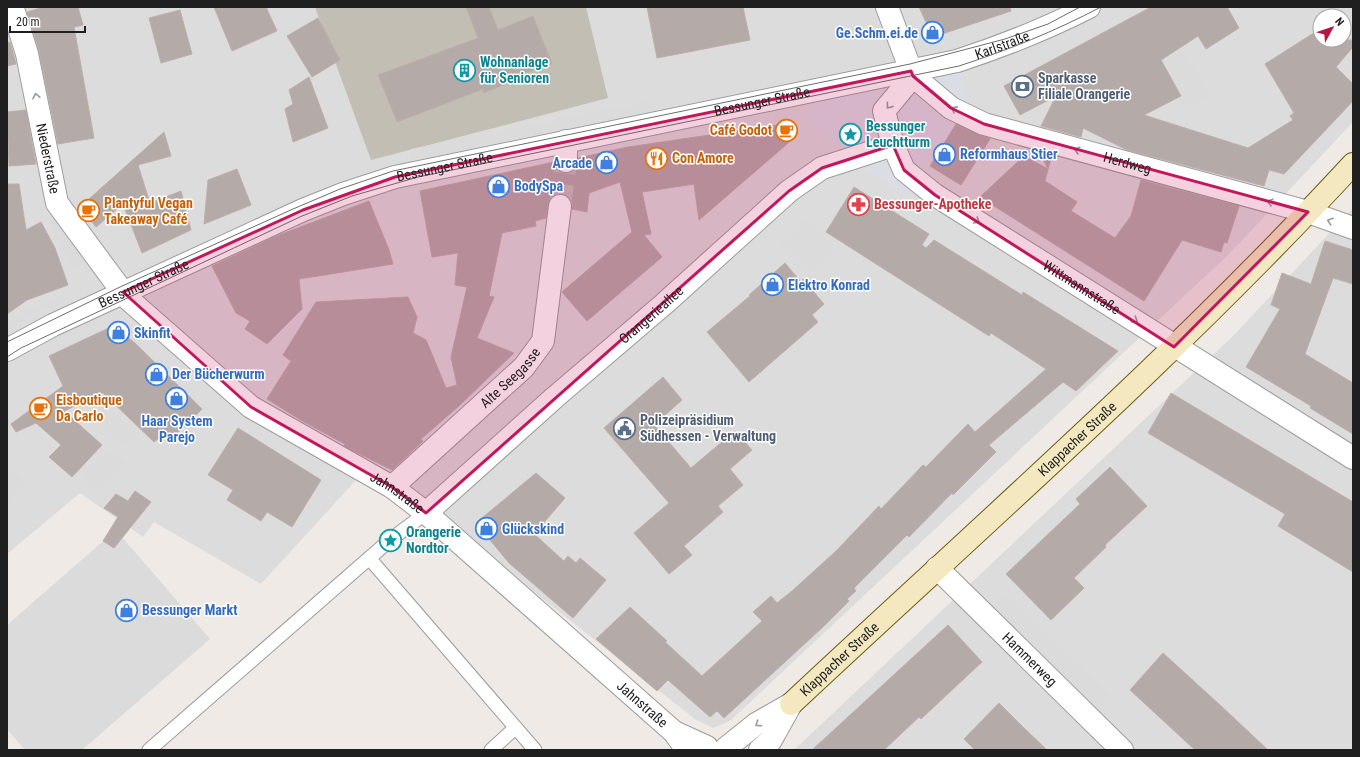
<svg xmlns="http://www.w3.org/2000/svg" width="1360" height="757" font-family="'Roboto Condensed',sans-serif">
<rect width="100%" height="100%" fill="#efeae6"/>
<path fill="#dddcdc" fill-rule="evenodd" d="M7,7h1346v115l-123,131 -500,468 -17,7 -18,-9 -232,-183 -95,-69 -107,117 -107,-62 -11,15 -63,-44 -73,61zM1320,16h24v24h-24z
M1353,208v542h-559l440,-415z"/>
<path fill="#c2beb3" d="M315,7h271l22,91 -237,62z"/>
<path fill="#dbdbdb" d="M1174,33l35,62 -19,13 -21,-40 -57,27z
M650,101l2,10 -241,49v-11z
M61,218l23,45 -13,7 -25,-50z
M807,218l29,30 -26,26 -30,-31z
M64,295l2,7 -33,12 -26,18v-9l24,-15z
M97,315l3,7 -52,24 -3,-6z
M100,399l39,38 -20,7 -36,-38z
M109,449l17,14 -30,28 -16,-14z
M12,470l15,14 -20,23v-32z
M116,530l94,109 -128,111h-57l-18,-21v-104z
M1005,594l105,101 -14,14 -104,-101z"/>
<path fill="#dbdde4" d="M959,66l10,37 -63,93 -43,-28 -52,-46 -6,-23z"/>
<path fill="#b4aba9" stroke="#bfaeaa" d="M44,7h34l5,18 -9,2 20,111 -36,6 -19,-93 -12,-39z
M214,7h52l11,24 -45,20z
M466,7h23l9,23 35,-14 19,48 -39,13 1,4 -31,12v-4l-86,33 -19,-47 100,-37z
M647,7h96l7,33 -93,18z
M919,7h91l1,4 -78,26z
M1151,7h76l12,21 -33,21 -8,-13 -37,24 20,36 -37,19 104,33 45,-28 -3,-4 4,-3 -29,-49 55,-35v11h33v7l-17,20 17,17v17l-69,73 -15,-4 -5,16 -137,-36 -44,-22 -2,9 -40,-11 15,-30 -36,19 -16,-29z
M180,10l12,44 -31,9 -12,-45z
M318,18l22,42 -28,17 -25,-41z
M10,42l6,22 -9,2v-23z
M309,77l19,51 -35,14 -8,-33 8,-5 -4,-14z
M26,110l10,54 -27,2 -2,-54z
M791,123l3,15 -95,82 -5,-36 -52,8 9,42 -7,1 18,22 -75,64 -25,-29 70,-60 -12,-50 -31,11 -2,19 -15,-3v-7l-4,-6 -7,-2 -6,1 -5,4 -2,5 -2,14 -11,3 1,5 -34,7 -13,63 5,1 -17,41 37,15 -54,52 -39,34 2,2 -31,29 -48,-24 1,-2 -41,-22 -37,-23 24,-38 -8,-6 33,-53 92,-5 9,20 -4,16 13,7 20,48 11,-3 -6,-28 16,-70 -12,-2 3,-32 -26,4 -12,-66 134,-29 5,10 7,1 6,-1 5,-4 1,-10 50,-11z
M956,124l34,15 -29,46 -31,-19z
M164,132l7,24 -33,9 12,38 31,-12 10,39 -49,23 -19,-49 -27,23 -16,-20z
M1039,152l13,3 -4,14z
M1024,156l24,13 -3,12 32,21 -6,9 44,27 16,-22 10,-36 98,26 -12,37 -3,-1 -3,10 -39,-12 -38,61 -164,-104z
M237,169l14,36 -47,19 4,-44z
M7,184h12l7,46 15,-8 14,26 13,37 -41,15 -20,14z
M854,187l75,47 -7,11 4,3 8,-8 88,55 1,-3 95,59 -42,40 -13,-9 -74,63 7,7 -43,43 -1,-2 -43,44 -2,-2 -53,53 2,3 -9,8 2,2 -26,26 -99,91 -7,-7 -7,6 -42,-37 -11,11 -61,-52 34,-32 37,34 -2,1 37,34 60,-55 -9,-9 18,-16 6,7 15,-12 44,-40 43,-45 2,3 42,-44 3,2 42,-43 7,8 71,-63 -55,-36 -2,3 -163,-104z
M369,201l20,49 4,14 -94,15 3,30 -35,35 -22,-15 5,-8 -14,-8 -24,-47 62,-29z
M1325,241l28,9v34l-20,-6 -28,76 48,29v51l-43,-26 1,-2 -65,-39 34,-58 -9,-4 11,-32 29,11z
M785,263l16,19 2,-3 21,25 -12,11 6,7 -69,60 -42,-50 43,-36 -1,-1z
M113,326l22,17 67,66 -33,32 -6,-6 -9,7 -51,-49 -39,18 38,34 -30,32 -23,-20 12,-12 -25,-22 -20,9 -5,-8 52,-38 -14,-30z
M663,377l19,23 -28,25 37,43 44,-37 17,19 -22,19 13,16 -25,21 5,6 -39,34 8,9 -23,19 -35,-41 35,-30 -65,-75z
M1171,393l182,109v70l-75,-46 7,-12 -137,-81z
M238,428l83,52 -29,47 -25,-15 -6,9 -34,-21 6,-10 -25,-15z
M1110,467l37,39 -42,39 1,2 -32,31 10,10 -33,32 -45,-46 74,-70 -4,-5z
M536,473l29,25 -31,36 30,27 4,-5 8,7 4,-5 26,22 -33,38 -64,-55 -33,-40z
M135,491l16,11 -37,46 -11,-7 15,-24 -14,-9 12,-14 12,7z
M948,625l34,37 -61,57 -2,-2 -35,33h-72z
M1163,653l57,52 48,45h-73l-65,-60z
M999,703l24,24 24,23h-72l-11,-11z"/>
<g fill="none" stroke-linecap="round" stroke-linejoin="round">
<path stroke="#c5c1be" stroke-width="22" stroke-dasharray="22 11" stroke-linecap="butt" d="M560,206l6,-45"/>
<defs>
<path id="lane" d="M369,558l166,192
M149,750l241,-210 36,-27
M491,750l24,-22"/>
<g id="street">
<path id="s1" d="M10,7l4,5 13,42 30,149 70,95 124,109 141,80 34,26 248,219 13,18"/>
<path d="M887,7l26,69"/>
<path id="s2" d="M913,76l-29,35 9,34 11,25 31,25 418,263"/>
<path id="s3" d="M913,76l38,32 33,16 324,88 45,16"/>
<path d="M566,161v-20"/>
<path id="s4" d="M7,350l46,-25 250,-115 40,-16 52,-17 562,-116c46,-15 89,-32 132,-54"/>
<path id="s5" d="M392,487l132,-120 19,-26 17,-135"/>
<path id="s6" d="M426,513l128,-115 110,-94 125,-113 33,-23 71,-23"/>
<path id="s7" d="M937,568l185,182"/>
<path d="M674,732l33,15"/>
<path d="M726,748l30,-24 35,-20"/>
<path d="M760,750l11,-10 20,-36"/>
</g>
<g id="secondary">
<path id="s8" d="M791,704c190,-178 386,-349 562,-540"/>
</g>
</defs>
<use href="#lane" stroke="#9c9c9c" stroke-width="15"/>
<use href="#street" stroke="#9c9c9c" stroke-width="24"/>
<use href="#secondary" stroke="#6b5e11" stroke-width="24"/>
<use href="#lane" stroke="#fff" stroke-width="13"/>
<use href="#street" stroke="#fff" stroke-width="22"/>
<use href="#secondary" stroke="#f3e8c0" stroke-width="22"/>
<path stroke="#6d6d6d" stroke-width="1" d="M7,342l113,-55 173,-78 47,-20 53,-18 517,-107 95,-25 43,-15 32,-17
M7,357l14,-9 281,-132 50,-20 66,-19 541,-111c52,-17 94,-34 142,-59"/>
</g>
<defs><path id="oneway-chevron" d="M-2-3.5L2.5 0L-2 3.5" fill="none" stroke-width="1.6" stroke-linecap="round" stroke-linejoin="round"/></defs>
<g stroke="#9a9a9a">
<use href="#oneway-chevron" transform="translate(36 96) rotate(-102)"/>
<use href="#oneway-chevron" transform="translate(889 106) rotate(126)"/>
<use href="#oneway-chevron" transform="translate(954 109) rotate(-151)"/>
<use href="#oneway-chevron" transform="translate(1077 150) rotate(-164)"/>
<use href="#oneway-chevron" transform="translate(1270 202) rotate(-165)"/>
<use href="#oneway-chevron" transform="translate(977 221) rotate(32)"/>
<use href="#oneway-chevron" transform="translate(1330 221) rotate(-161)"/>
<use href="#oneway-chevron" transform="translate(1135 320) rotate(33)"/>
<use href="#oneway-chevron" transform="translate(758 724) rotate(146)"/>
</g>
<path fill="#c2185b" fill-opacity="0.2" stroke="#c2185b" stroke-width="3" stroke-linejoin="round" d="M911,71l2,5 38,32 33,16 324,88 -134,135 -239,-152 -31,-25 -11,-25 -71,23 -33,23 -363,322 -34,-26 -141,-80 -128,-115 180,-82 92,-33z"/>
<defs>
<symbol id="shop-ring" viewBox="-11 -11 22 22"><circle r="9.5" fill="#fff" stroke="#3f7fe0" stroke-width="1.5"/><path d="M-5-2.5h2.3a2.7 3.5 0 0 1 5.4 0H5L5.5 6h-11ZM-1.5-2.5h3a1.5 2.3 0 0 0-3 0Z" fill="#3f7fe0"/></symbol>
<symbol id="building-ring" viewBox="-11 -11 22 22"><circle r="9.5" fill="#fff" stroke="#0f9aa8" stroke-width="1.5"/><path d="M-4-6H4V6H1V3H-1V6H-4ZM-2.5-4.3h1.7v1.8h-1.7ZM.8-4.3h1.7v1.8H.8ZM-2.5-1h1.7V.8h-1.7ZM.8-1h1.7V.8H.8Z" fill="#0f9aa8"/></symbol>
<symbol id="bank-ring" viewBox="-11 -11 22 22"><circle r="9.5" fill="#fff" stroke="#5c6f8a" stroke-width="1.5"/><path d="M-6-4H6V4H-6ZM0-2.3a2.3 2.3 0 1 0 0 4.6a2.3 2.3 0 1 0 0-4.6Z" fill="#5c6f8a"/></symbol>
<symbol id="cafe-ring" viewBox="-11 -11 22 22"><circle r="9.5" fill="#fff" stroke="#e8710a" stroke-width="1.5"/><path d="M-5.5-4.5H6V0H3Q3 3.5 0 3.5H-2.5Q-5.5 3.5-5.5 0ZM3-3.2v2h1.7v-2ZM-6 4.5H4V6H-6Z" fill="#e8710a"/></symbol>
<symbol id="sight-ring" viewBox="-11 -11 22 22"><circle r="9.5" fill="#fff" stroke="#0f9aa8" stroke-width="1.5"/><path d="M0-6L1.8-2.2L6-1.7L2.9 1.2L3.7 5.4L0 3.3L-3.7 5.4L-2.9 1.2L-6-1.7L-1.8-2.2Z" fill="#0f9aa8"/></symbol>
<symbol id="restaurant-ring" viewBox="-11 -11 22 22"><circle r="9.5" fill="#fff" stroke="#e8710a" stroke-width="1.5"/><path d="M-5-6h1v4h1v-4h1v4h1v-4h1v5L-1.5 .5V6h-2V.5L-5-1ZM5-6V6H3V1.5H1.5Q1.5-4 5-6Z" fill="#e8710a"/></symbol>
<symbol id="pharmacy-ring" viewBox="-11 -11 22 22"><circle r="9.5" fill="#fff" stroke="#e0444e" stroke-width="1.5"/><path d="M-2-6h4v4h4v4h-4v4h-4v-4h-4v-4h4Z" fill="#e0444e"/></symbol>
<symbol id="civic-ring" viewBox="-11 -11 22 22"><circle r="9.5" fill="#fff" stroke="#5c6f8a" stroke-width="1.5"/><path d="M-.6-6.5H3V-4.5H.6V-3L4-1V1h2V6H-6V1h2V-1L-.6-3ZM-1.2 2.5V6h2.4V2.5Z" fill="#5c6f8a"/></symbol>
</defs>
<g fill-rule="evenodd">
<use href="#shop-ring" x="920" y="20" width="25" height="25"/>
<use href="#building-ring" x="452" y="58" width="25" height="25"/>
<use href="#bank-ring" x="1010" y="74" width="25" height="25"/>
<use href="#cafe-ring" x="774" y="118" width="25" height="25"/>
<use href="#sight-ring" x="838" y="122" width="25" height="25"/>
<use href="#shop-ring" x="932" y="142" width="25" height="25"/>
<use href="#restaurant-ring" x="644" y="146" width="25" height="25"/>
<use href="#shop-ring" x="594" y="150" width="25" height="25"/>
<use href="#shop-ring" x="486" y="174" width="25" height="25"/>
<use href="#pharmacy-ring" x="846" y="192" width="25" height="25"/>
<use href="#cafe-ring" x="76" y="198" width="25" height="25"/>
<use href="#shop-ring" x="760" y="272" width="25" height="25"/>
<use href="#shop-ring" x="106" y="320" width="25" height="25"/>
<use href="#shop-ring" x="144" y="362" width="25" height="25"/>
<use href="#shop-ring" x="164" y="386" width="25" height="25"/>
<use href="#cafe-ring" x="28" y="396" width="25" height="25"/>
<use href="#civic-ring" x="612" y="416" width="25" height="25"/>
<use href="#shop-ring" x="474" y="516" width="25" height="25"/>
<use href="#sight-ring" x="378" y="528" width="25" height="25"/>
<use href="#shop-ring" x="114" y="598" width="25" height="25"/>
</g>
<g text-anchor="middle" stroke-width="3" stroke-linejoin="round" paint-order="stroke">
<g font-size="14" font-weight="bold" fill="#366cbe" stroke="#fff" text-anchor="start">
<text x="918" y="38" text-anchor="end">Ge.Schm.ei.de</text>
<text x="960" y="159">Reformhaus Stier</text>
<text x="592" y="168" text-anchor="end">Arcade</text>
<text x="514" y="191">BodySpa</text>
<text x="788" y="290">Elektro Konrad</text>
<text x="134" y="338">Skinfit</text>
<text x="172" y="379">Der Bücherwurm</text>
<text x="177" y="426" text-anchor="middle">Haar System<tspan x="177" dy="16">Parejo</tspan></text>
<text x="502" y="534">Glückskind</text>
<text x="142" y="615">Bessunger Markt</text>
</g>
<g font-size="14" fill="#1f1f1f" stroke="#fff">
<text dy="5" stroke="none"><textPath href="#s4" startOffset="1047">Karlstraße</textPath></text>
<text dy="5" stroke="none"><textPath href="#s4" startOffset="800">Bessunger Straße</textPath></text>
<text dy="5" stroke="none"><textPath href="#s1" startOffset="157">Niederstraße</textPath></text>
<text dy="5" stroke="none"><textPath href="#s3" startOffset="235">Herdweg</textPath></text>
<text dy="5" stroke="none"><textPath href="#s4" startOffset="476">Bessunger Straße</textPath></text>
<text dy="5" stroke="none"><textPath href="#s4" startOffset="152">Bessunger Straße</textPath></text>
<text dy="5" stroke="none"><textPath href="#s2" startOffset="321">Wittmannstraße</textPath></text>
<text dy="5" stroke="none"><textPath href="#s6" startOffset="300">Orangerieallee</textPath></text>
<text dy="5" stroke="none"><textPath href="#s5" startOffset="161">Alte Seegasse</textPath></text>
<text dy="5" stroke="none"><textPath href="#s8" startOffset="390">Klappacher Straße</textPath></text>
<text dy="5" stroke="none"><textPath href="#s1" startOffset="655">Jahnstraße</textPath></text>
<text dy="5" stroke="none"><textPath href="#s8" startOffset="66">Klappacher Straße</textPath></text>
<text dy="5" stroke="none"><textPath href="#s7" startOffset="130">Hammerweg</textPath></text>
<text dy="5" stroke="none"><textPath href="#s1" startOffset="979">Jahnstraße</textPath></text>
</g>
<g font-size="14" font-weight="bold" fill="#0d838f" stroke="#fff" text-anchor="start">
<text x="480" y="67">Wohnanlage<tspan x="480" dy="16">für Senioren</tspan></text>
<text x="866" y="131">Bessunger<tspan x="866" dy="16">Leuchtturm</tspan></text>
<text x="406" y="537">Orangerie<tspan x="406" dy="16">Nordtor</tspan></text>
</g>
<g font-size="14" font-weight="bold" fill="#4e5e75" stroke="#fff" text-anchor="start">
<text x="1038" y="83">Sparkasse<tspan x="1038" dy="16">Filiale Orangerie</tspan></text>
<text x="640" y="425">Polizeipräsidium<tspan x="640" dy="16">Südhessen - Verwaltung</tspan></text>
</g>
<g font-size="14" font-weight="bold" fill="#c56008" stroke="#fff" text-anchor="start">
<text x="772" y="135" text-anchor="end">Café Godot</text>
<text x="672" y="163">Con Amore</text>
<text x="104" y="208">Plantyful Vegan<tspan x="104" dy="16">Takeaway Café</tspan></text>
<text x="56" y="405">Eisboutique<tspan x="56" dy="16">Da Carlo</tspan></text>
</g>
<g font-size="14" font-weight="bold" fill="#be3a42" stroke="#fff" text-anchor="start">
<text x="874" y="209">Bessunger-Apotheke</text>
</g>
</g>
<rect width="1360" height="757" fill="none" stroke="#1f1f1f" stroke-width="16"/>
<g transform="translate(1332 28) rotate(50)"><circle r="19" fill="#ffffff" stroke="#a5a5a5"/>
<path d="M0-3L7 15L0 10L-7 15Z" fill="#b81640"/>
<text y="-6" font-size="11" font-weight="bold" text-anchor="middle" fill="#1f1f1f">N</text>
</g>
<path d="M10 26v6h75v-6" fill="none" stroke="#1f1f1f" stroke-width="2"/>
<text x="16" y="26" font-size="12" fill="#1f1f1f" stroke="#ffffff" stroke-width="3" paint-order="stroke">20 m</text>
</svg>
